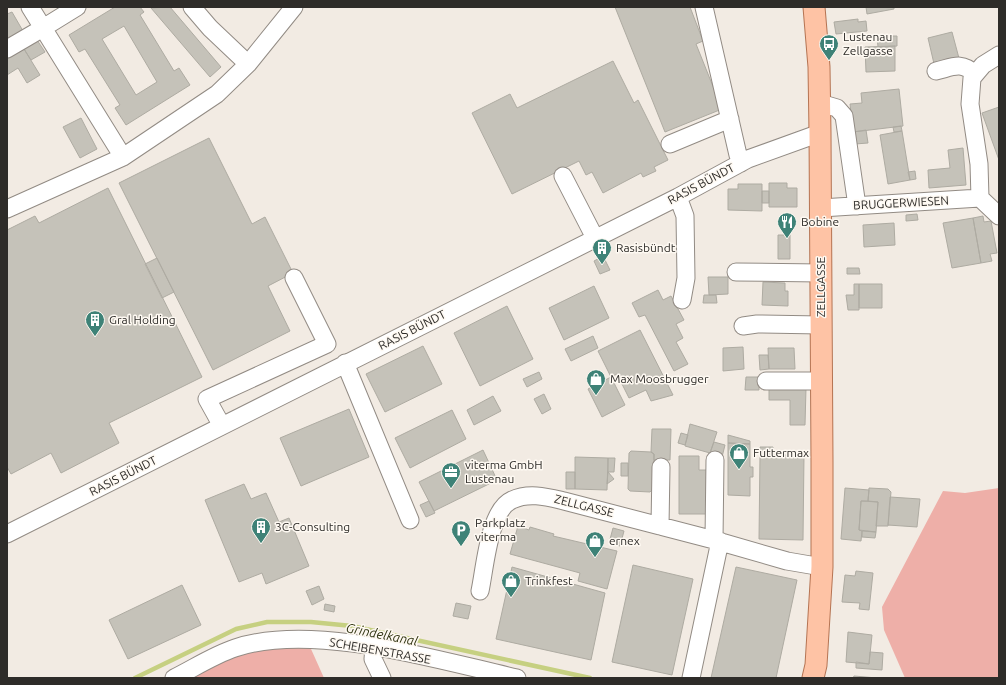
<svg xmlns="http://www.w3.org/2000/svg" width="1006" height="685" font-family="Ubuntu,sans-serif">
<rect width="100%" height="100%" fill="#f2ebe3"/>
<path fill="#eeafa8" d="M999,488v190h-94l-21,-48 -2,-23 61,-116 22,2z
M307,640l17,38h-150l61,-30z"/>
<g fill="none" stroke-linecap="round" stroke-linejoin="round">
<path stroke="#c6d081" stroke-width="4.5" d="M135,678l101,-49 31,-7h44l41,4 238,52"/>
</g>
<path fill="#c5c2b9" stroke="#aeaba2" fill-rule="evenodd" d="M115,7h25l4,5 -4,3 34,56 5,-3 11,17 -64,40 -11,-17 5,-3 -35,-56 -6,3 -10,-17zM124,26l33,56 -21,13 -34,-56z
M170,7l51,60 -11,10 -59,-69z
M615,7h75l13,34 -7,3 26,65 -57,23z
M866,7h28v2l-27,5z
M12,12l11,19 -16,10v-27z
M858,19v3l8,-1 1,10 -31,3 -2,-12z
M952,32l8,30 -25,6 -7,-30z
M877,36h20v10l-19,1z
M37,40l8,12 -14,8 -7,-11z
M895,46v25l-29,1 -1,-25z
M24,49l16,26 -13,8 -9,-15 -11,7v-16z
M613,61l21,42 4,-3 30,60 -14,7 2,4 -13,6 -2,-4 -38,20 -11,-21 -6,3 -7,-14 -67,33 -40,-81 38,-19 7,14z
M899,89l4,37 -50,6 -3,-28 12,-1 -1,-10z
M999,107v53l-17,-47z
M81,118l16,31 -17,9 -17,-31z
M901,126l1,5 -8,1 -1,-5z
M866,130l2,13 -13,1 -2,-12z
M902,131l8,49 -22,4 -8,-49z
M209,138l43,86 13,-7 28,56 -25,13 22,45 -77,39 -94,-187z
M963,148l3,37 -37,3 -1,-18 22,-2 -2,-18z
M915,171l1,8 -6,1 -2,-8z
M769,183h18v5h10v19h-28z
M738,184h24v27l-34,-1v-21h10z
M108,188l94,189 -93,46 10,20 -58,30 -10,-20 -40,21 -4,-7v-237l28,-14 4,7z
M762,191h7v12h-7z
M917,214l1,6 -12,1v-6z
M983,216l1,6 7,-1 6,32 -7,1 2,7 -11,2 -8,-45z
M973,218l8,45 -29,5 -9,-45z
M894,223l1,22 -31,2 -1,-22z
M778,235h12v24h-12z
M603,256l7,14 -10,4 -6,-13z
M157,258l17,34 -12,6 -17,-34z
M847,268h12l1,6h-13z
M708,277h20v17l-19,1z
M763,282l22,1v8h3v15l-26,-1z
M854,284h5v26h-11l-2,-15h8z
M859,284h23v24h-23z
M594,286l15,32 -45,22 -15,-32z
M658,290l5,10 8,-4 13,24 -8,4 7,14 -7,4 12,22 -14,7 -29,-56 -6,2 -7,-14z
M704,295h12l1,8h-14z
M507,306l26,53 -53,27 -26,-53z
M640,330l33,65 -22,6 -5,-11 -17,8 -12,-24 -6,3 -13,-26z
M593,336l5,12 -27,13 -6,-12z
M423,346l19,38 -57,28 -19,-38z
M743,347l1,22 -21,2v-23z
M768,348h26l1,21h-26z
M759,355h9l1,14 -9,1z
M539,372l3,7 -15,8 -4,-8z
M611,377l14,28 -23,12 -14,-28z
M746,377h13v13h-14z
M769,388h37l-1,37h-15v-25h-21z
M544,394l7,15 -9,5 -8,-15z
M493,396l8,15 -27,14 -7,-15z
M349,409l20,48 -68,29 -21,-48z
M452,410l14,29 -56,29 -15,-30z
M690,424l27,8 -7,21 -25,-7z
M652,429h19l-1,31h-16v-6l-3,-2z
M681,433l7,2 -3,10 -7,-2z
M728,435l22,6v3l-22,-1z
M714,442l11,3 -3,12 -12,-4z
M728,443l22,1v23h3v10h-3v19l-22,-1z
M760,447h13v8h-13z
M483,450l14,30 -63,31 -15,-29z
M631,451l20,1 3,2 -1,35 -3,3 -20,-1 -2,-2 1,-36z
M760,455h44l-1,85 -44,-1z
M679,456h20v14h9l1,44h-30z
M575,457l33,1 -1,32 -32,-1z
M608,458h7l-1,14h-6z
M621,463h7v13h-7z
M566,472h9v17h-9z
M608,472l6,7 -7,5z
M244,484l7,15 15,-6 13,29 10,-4 20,48 -43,18 -4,-11 -23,9 -34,-82z
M845,488l24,2 -1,11h-7l-2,29 3,1 -1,10 -20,-2z
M869,488l19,1 3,3 -3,34h-12l2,-24 -10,-1z
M890,497l30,2 -3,28 -29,-2z
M429,501l6,12 -9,4 -6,-12z
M861,501l17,1 -2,30 -17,-2z
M518,526l11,4 1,-3 24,7 -1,2 64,15 -10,38 -29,-8 2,-8 -70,-19z
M613,528l11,3 -4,15 -11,-3z
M862,531l14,1 -1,6 -13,-1z
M633,565l60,14 -21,96 -60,-13z
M512,567l93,26 -14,67 -95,-21z
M736,567l61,13 -21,98h-65z
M856,571l17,2 -4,37 -10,-1 1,-6 -18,-1 3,-27 10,1z
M182,585l19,40 -73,34 -19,-39z
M319,586l5,13 -12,6 -6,-14z
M456,603l15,3 -3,13 -15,-3z
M325,604l10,2 -1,6 -10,-2z
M848,632l24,3 -3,29 -23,-2z
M870,652l13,1 -1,17 -26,-2v-6l13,2z
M854,676l23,2h-24z"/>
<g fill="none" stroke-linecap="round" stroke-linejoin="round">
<defs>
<path id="minor" d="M30,7l13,21 34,-21
M192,7l18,21 38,36
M704,7l34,148 3,8
M7,49l36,-21 80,129
M936,71c17,-4 25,-10 39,3
M820,103l17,5 7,8 13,90
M670,144l60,-25
M563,176l32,62
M678,197l7,19 1,62 -4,22
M980,198l-1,-34 -9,-60 2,-26 11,-13 16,-10
M821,208l159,-10 19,18
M7,209l116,-52 94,-63 31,-30 46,-57
M736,272l85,1
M743,326l14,-2 64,1
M345,363l65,157
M766,381h55
M222,426l-15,-27 120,-55 -33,-66
M660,526l1,-59
M7,534l671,-337 70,-38 72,-26
M714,540l1,-80
M480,591c5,-23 9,-81 32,-91 17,-8 35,-3 52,1l150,39 73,21 35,6
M374,647l-1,12 9,19
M174,678c20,-10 40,-23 61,-30 78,-26 202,12 282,30
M691,678l29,-137"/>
<path id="major" d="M813,678l3,-13 6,-98v-105l-2,-329 -1,-66 -5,-60"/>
</defs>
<use href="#minor" stroke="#928b84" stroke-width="19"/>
<use href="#major" stroke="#b57453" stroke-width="23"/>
<use href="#minor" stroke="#fff" stroke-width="17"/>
<use href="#major" stroke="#fec3a5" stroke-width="21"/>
</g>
<defs>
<symbol id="bus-pin" viewBox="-11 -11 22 30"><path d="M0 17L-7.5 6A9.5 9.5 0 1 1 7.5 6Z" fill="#3e8277" stroke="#fef9f2"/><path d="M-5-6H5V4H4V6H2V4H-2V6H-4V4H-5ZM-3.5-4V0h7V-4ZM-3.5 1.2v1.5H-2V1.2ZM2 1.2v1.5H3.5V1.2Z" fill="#fff"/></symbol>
<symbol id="restaurant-pin" viewBox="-11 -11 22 30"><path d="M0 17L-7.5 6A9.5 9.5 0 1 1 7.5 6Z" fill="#3e8277" stroke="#fef9f2"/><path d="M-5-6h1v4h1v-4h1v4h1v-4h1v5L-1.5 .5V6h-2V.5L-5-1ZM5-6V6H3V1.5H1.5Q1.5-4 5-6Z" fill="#fff"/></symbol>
<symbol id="building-pin" viewBox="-11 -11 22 30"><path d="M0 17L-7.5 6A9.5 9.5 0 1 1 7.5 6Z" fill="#3e8277" stroke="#fef9f2"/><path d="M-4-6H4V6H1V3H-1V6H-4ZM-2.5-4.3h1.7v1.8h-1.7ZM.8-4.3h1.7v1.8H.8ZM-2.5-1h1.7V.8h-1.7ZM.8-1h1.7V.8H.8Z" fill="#fff"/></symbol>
<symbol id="shop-pin" viewBox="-11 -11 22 30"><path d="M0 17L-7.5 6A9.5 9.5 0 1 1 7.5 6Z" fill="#3e8277" stroke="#fef9f2"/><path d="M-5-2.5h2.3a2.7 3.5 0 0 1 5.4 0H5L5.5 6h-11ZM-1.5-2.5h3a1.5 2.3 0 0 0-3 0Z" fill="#fff"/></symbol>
<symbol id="office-pin" viewBox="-11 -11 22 30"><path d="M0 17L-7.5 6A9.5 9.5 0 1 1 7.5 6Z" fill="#3e8277" stroke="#fef9f2"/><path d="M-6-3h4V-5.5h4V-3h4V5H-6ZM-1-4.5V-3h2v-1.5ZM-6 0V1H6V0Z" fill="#fff"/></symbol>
<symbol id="parking-pin" viewBox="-11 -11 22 30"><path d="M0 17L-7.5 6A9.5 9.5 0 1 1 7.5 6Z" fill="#3e8277" stroke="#fef9f2"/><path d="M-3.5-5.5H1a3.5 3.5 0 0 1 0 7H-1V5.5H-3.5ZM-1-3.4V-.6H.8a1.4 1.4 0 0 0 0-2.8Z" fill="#fff"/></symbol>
</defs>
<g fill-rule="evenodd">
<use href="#bus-pin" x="818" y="33" width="22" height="30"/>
<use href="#restaurant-pin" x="776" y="211" width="22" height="30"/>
<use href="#building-pin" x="591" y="237" width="22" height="30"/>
<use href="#building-pin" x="84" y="309" width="22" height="30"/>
<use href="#shop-pin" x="585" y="368" width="22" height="30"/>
<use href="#shop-pin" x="728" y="442" width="22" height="30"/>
<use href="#office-pin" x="440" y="461" width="22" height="30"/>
<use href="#building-pin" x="250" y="516" width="22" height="30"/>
<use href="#parking-pin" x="450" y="519" width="22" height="30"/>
<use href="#shop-pin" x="584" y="530" width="22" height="30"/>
<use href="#shop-pin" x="500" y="570" width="22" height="30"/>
</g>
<g text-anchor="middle" stroke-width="3" stroke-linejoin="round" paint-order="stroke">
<g font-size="12" fill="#2e2c29" stroke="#fef9f2" text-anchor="start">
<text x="843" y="41">Lustenau<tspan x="843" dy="14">Zellgasse</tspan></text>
<text x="801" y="226">Bobine</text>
<text x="616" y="252">Rasisbündt</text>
<text x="109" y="324">Gral Holding</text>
<text x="610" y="383">Max Moosbrugger</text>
<text x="753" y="457">Futtermax</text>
<text x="465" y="469">viterma GmbH<tspan x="465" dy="14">Lustenau</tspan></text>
<text x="475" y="527">Parkplatz<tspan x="475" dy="14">viterma</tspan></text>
<text x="275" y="531">3C-Consulting</text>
<text x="609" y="545">ernex</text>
<text x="525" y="585">Trinkfest</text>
</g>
<g font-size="12" fill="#2e2c29" stroke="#fef9f2">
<text transform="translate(701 184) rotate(-28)" y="4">RASIS BÜNDT</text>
<text transform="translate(901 203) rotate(-3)" y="4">BRUGGERWIESEN</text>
<text transform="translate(821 287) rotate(-90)" y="4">ZELLGASSE</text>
<text transform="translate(412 330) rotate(-27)" y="4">RASIS BÜNDT</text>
<text transform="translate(123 476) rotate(-27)" y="4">RASIS BÜNDT</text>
<text transform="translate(584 506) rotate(14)" y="4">ZELLGASSE</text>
<text transform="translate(380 651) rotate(10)" y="4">SCHEIBENSTRASSE</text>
</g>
<g font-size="13" font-style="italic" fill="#2f3311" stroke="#fef9f2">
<text transform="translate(382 634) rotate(11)" y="5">Grindelkanal</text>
</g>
</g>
<rect width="1006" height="685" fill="none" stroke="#2e2c29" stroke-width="16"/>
</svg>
